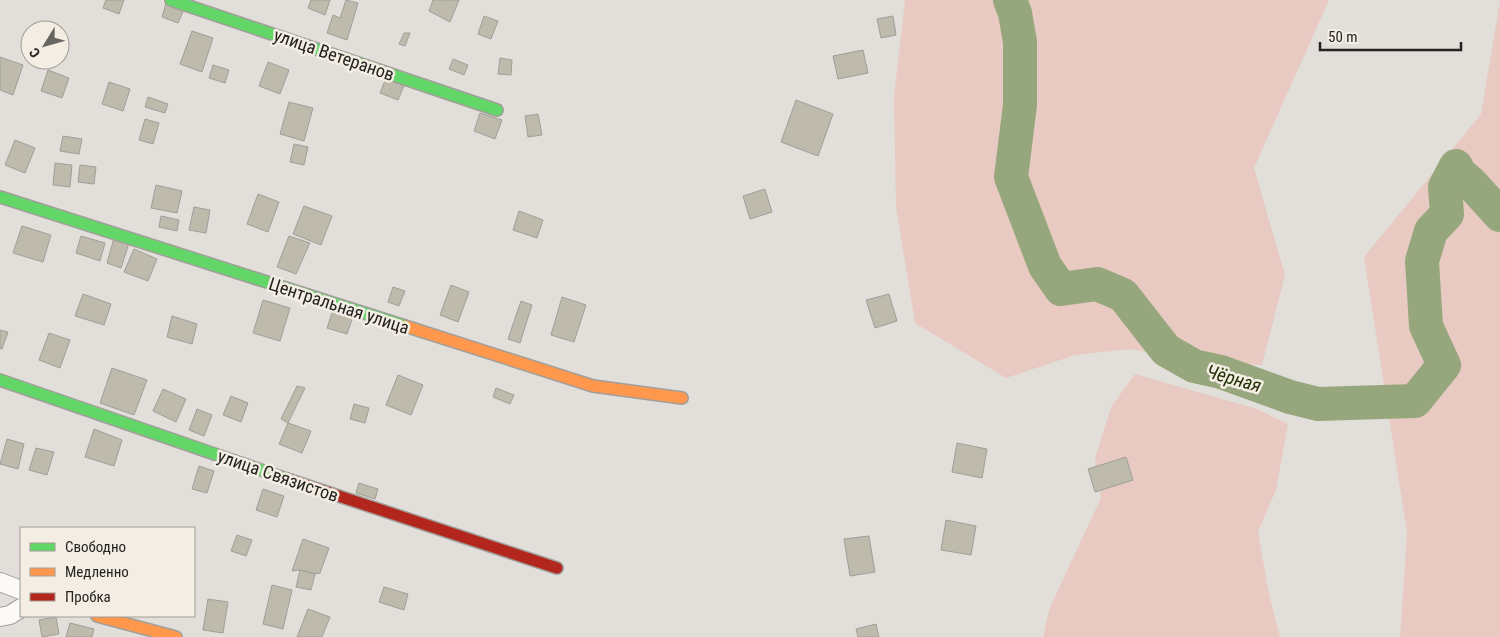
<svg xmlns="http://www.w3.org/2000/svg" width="1500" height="637" font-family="'Roboto Condensed',sans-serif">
<rect width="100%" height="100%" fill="#e2dfda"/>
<path fill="#e8cac2" d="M905,0h424l-75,168 31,107 -23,90 -66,-3 -65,-13 -56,6 -69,23 -91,-55 -19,-116 -2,-110z
M1500,1v636h-100l7,-104 -43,-276 117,-143z
M1135,374l122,35 31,15 -12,66 -18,42 11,62 11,43h-237l7,-30 51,-109 -6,-40 16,-51z"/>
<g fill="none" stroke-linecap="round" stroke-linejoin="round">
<path stroke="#97a77d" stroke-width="34" d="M1010,0l5,13 5,29v63l-9,72 34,89 16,23 36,-5 26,11 43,55 28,16 27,6 69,25 28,7 97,-3 29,-36 -18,-39 -4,-65 9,-30 16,-17 -2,-27 11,-21 4,8 10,8 30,33"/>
</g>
<path fill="#bebbac" stroke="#a09e9a" d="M106,0h18l-5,14 -16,-6z
M167,0l19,5 -8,18 -16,-6z
M311,0h19l-5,15 -17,-7z
M346,0l12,3 -11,37 -20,-7 6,-18 7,3z
M433,0h26l-9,22 -21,-11z
M484,16l14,5 -7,18 -13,-5z
M893,16l3,19 -15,3 -4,-19z
M192,31l21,7 -11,34 -22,-8z
M404,33h6l-5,13 -6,-2z
M863,50l5,23 -30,6 -5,-23z
M0,57l23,8 -10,30 -13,-5z
M500,58l12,2 -1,15 -13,-1z
M453,59l15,6 -4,10 -15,-6z
M268,62l21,8 -9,24 -21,-8z
M213,65l16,5 -4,13 -16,-5z
M48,70l21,8 -7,20 -21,-7z
M386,78l18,8 -6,14 -18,-7z
M109,82l21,7 -7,22 -21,-7z
M148,97l20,7 -3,9 -20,-6z
M796,100l37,14 -15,42 -37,-14z
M289,102l24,6 -9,33 -24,-7z
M480,113l22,7 -7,19 -21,-8z
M538,114l4,21 -14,2 -3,-21z
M145,119l14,4 -6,21 -14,-4z
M63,136l19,3 -3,15 -19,-3z
M15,140l20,8 -10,25 -20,-8z
M294,144l14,3 -4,18 -14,-3z
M55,163l17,2 -2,22 -17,-2z
M80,165l16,2 -2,17 -16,-2z
M156,185l26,6 -5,22 -26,-5z
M765,189l7,23 -22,7 -7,-23z
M258,194l21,8 -11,30 -21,-8z
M304,206l28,10 -11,29 -28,-11z
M194,207l16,3 -4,23 -17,-3z
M519,211l24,9 -6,18 -24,-8z
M161,216l18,4 -2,11 -18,-4z
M22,226l29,9 -8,27 -30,-9z
M81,236l24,7 -5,18 -24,-8z
M289,236l21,7 -14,31 -19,-7z
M114,238l15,5 -8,25 -14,-5z
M134,249l23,10 -9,22 -24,-9z
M451,285l18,7 -11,30 -18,-7z
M393,287l12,4 -6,15 -11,-4z
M83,294l28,10 -7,21 -29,-9z
M889,294l8,27 -22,7 -9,-28z
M562,297l24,8 -12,37 -23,-7z
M263,300l27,8 -10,33 -27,-8z
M521,301l11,4 -12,38 -12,-4z
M335,304l20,7 -8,23 -20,-6z
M172,316l25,8 -5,20 -25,-7z
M0,330l8,2 -6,17 -2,-1z
M49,333l21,7 -10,28 -21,-8z
M112,368l35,12 -13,35 -34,-12z
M398,375l25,10 -12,30 -25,-10z
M297,386l8,2 -17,35 -7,-4z
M496,388l18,7 -4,9 -17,-7z
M163,389l23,10 -10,23 -23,-11z
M231,396l17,7 -7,19 -18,-7z
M354,404l15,4 -4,15 -15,-4z
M197,409l15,6 -8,21 -15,-6z
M288,423l23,8 -9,22 -23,-9z
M94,429l28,11 -8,26 -29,-9z
M7,439l17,5 -6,25 -18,-5z
M957,443l30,6 -5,29 -30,-6z
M36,448l18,4 -7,23 -18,-5z
M1126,457l7,23 -38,12 -7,-23z
M199,466l15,5 -7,22 -15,-4z
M359,483l19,6 -3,10 -19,-6z
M263,489l21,7 -7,21 -21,-7z
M946,520l30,6 -5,29 -30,-5z
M237,535l15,5 -6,16 -15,-5z
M869,536l6,36 -25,4 -6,-37z
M303,539l26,9 -9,25 -5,1 -15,-4 -8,1z
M300,570l15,4 -4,16 -15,-3z
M272,585l20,5 -9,39 -20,-5z
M384,587l24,7 -4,16 -25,-8z
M208,599l20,3 -5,31 -20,-3z
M308,609l22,8 -8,20h-25z
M56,617l3,17 -17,3 -3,-17z
M70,623l24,6 -2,8h-26z
M876,624l3,13h-21l-2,-8z"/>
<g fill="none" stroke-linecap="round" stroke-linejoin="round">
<defs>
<path id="street" d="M0,582l21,8
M0,617l10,-2 11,-7"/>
<path id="fast" d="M171,0l326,110
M0,197l405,129
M0,380l287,99"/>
<path id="slow" d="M405,326l188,60 89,12
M97,616l79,21"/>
<path id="jam" d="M287,479l270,89"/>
</defs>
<use href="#street" stroke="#a19f9b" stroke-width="20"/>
<use href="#fast" stroke="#a19f9b" stroke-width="14"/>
<use href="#slow" stroke="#a19f9b" stroke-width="14"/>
<use href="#jam" stroke="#a19f9b" stroke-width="14"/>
<use href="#street" stroke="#fbfaf9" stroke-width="18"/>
<use href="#fast" stroke="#63d668" stroke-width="11"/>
<use href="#slow" stroke="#ff974d" stroke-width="11"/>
<use href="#jam" stroke="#b3261e" stroke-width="11"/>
</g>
<g text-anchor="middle" stroke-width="5" stroke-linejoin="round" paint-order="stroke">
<g font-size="18" fill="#25231f" stroke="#f3ede4">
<text transform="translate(334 55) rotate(19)" y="6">улица Ветеранов</text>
<text transform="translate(339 306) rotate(18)" y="6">Центральная улица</text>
<text transform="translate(278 476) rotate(19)" y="6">улица Связистов</text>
</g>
<g font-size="19" font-style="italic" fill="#223104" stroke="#f3ede4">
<text transform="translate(1234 378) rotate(16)" y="7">Чёрная</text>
</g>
</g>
<rect x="20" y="527" width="175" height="90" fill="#f3ede4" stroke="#a19c95"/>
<rect x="30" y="543" width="25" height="8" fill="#63d668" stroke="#a19c95"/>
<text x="65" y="552" font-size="15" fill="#25231f">Свободно</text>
<rect x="30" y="568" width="25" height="8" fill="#ff974d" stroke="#a19c95"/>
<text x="65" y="577" font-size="15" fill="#25231f">Медленно</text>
<rect x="30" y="593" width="25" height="8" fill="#b3261e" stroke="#a19c95"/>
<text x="65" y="602" font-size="15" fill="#25231f">Пробка</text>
<g transform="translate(45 45) rotate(233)"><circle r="24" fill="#f3ede4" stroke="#a19c95"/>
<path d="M0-4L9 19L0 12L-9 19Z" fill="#676560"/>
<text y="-8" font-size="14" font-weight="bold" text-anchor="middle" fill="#25231f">С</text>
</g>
<path d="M1320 42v8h141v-8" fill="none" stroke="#25231f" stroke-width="2.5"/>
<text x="1328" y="42" font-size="15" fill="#25231f" stroke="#f3ede4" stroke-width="4" paint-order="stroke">50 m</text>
</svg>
